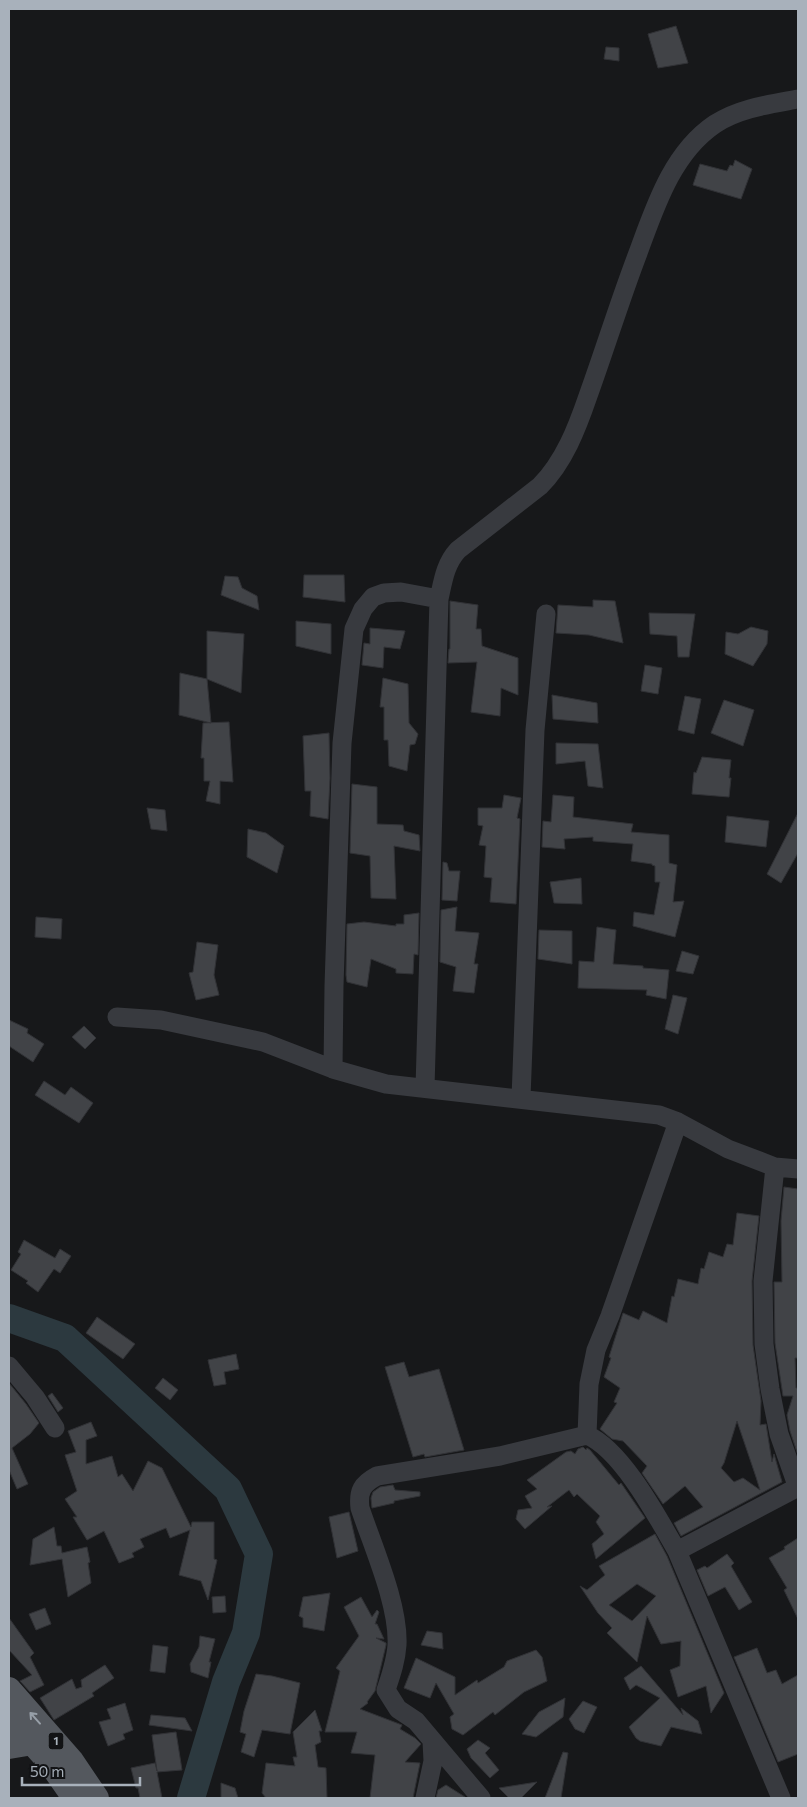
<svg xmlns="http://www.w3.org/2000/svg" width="807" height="1807" font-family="Commissioner,sans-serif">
<rect width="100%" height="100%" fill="#17181a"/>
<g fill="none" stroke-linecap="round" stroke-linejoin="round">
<path stroke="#2c393f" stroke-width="28" d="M9,1318l56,20 163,151 31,65 -13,79 -20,49 -35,116"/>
</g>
<path fill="#414347" stroke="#313236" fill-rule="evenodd" d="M676,26l12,37 -30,5 -10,-34z
M606,47l13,1v13l-15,-2z
M735,160l17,9 -11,30 -48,-14 7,-21 27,7 3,-6 3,1z
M304,575h40l1,27 -42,-5z
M225,576l13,1 4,11 15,8 2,14 -38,-15z
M593,600l22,1 8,42 -34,-8 -33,-2 2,-28 35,2z
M450,601l28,4 -2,24h5l1,17 36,12v37l-17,-7 -1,28 -29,-4 6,-50 -29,1 1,-14h1z
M649,613l46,1 -6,43h-11l-1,-21 -27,-2z
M296,621l35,3v30l-35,-8z
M751,627l17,4 -1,13 -14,22 -28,-12 1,-22 12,2z
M370,628l35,3 -5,18 -16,-2 -1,21 -21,-3 2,-22 6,1z
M207,631l37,3 -3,59 -34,-14z
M645,665l17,3 -4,26 -17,-3z
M180,673l27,6 4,44 -32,-8z
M383,678l25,6 1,39 9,11 -3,10 -5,1 -3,26 -18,-5 -1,-26h-4v-33h-4z
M552,695l45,8 1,20 -45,-4z
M685,696l16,3 -7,35 -16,-4z
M724,700l30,10 -11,36 -32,-13z
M229,722l4,60 -13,-1v23l-14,-3 4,-20h-6v-23h-3l2,-35z
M329,733l1,45 -2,41 -18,-3 1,-25h-6l-2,-55z
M556,743l42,1 5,44 -15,-2 -3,-25 -29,3z
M702,757l29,3 -2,18h2l-2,19 -37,-3 2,-22 2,1z
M352,784l25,3v37l26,1 1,6 15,4 1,16 -26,-5 2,53 -25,-1 -1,-42 -20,-3z
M504,795l17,3 -4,20 3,1 -4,85 -26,-2 2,-24 -8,-1 2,-31 -7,-1 4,-19 -5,-1v-17h24z
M553,795l21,2 -1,20 60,7 -2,8 38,3v28l8,2 -4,37 11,-1 -9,36 -42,-11 1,-14 20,3 6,-33h-5v-16l-3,-1v-1l-21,-3 2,-17 -40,-3v-4l-29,2 1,10 -23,-2 1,-26 8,1z
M147,808l18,2 2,21 -16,-2z
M798,813v40l-17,30 -14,-9z
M727,816l42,5 -3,26 -41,-5z
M248,829l18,4 18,13 -7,27 -30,-16z
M443,862l4,1 2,8h11l-3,30 -15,-1z
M581,878l1,26 -28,-1 -4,-21z
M457,907l-2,24 24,2 -5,31h4l-4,29 -21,-2 3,-24 -16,-5 1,-52z
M419,913l-1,42 -4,-1 -1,20 -17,-1v-4l-25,-10 -4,28 -20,-5 -1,-7 1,-51 17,-2 32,4v-2h8v-9z
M36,917l26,2 -1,20 -26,-2z
M597,927l19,3 -3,34 30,2v2l26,2 -3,29 -20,-4 1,-5 -69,-2 1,-27 15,1z
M539,930l33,1v33l-34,-5z
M197,942l21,3 -4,30 5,20 -23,5 -7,-27 4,-1z
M682,951l17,5 -6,18 -17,-3z
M673,995l14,3 -9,36 -13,-5z
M9,1020l19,9 -1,4 17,11 -11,18 -24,-16z
M84,1026l12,12 -11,11 -13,-12z
M44,1081l21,14 6,-8 22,16 -14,20 -44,-28z
M784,1187l14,2v169h-3l1,30h2v67l-8,-24 -3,-16 6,-19h-10l-8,-53 -1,-61h8l-1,-61z
M737,1213l22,3 -7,65 1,64 8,56 -1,24 6,-1 6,38 2,-8 8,28 -101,54 -7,-13 29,-16 -18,-21 -22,18 -21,-31 5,-7 -24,-25 -11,-2 -12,-10 17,-26 -3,-1 6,-14 -16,-11 7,-19 -2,-1 14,-44 16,7 4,-9 24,12 5,-27 2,1 4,-18 20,5 3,-16 3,1 5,-17 14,5 4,-13 6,1zM737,1421l19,56 4,13 -17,-12 -9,4 -13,-14 3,-5z
M24,1240l31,18 5,-9 11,7 -11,17 -6,-4 -16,23 -12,-9 2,-2 -17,-11 10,-16 -3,-2z
M97,1317l38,27 -12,15 -37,-26z
M236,1354l3,15 -15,3 2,12 -12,2 -6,-26z
M404,1362l5,15 30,-8 25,81 -39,7 -1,-3 -11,3 -28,-90z
M163,1378l15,12 -8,10 -15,-12z
M9,1383l17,21 13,19 -9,11 -18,14 16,36 -11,5 -8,-19z
M52,1393l11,15 -5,4 -10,-16z
M91,1422l6,14 -11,4v24l26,-8 6,21 4,-3 11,17 15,-30 14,7 29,59 1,-5h22v37l3,1 -9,40 -7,-19 -22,-6 11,-45 -20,8 -4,-10 -26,11 4,8 -12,6 2,4 -15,6 -15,-32 -17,9 -14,-23h4l-12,-18 12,-8 -12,-36 11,-3 -8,-21z
M583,1447l3,3 1,-2 3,2 29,35 2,-2 24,35 -49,41 -4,-15 12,-10 -8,-12 4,-6 -23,-22 -3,3 -5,-7 -22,17 5,-1 -27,23 -9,-10 2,-9 14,-2 -7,-12 12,-7 -10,-9 39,-28 5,-1 4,3 3,-5z
M393,1485l2,5 25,2v4l-26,5v2l-22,5 -1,-10 2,-6 7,-5z
M349,1512l9,39 -21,7 -8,-41z
M54,1527l3,19h4l1,7 25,-6 3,15 -2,1 3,20 -23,14 -6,-38 -32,6 3,-26z
M655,1534l12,22 57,137 -13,20 -5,-27 -28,11 -8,-27 10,-4 1,-25 -20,3 -14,-28 -10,46 -30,-29 5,-5 -14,-15 -18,-27 7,4 18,-15 -6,-9zM637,1584l19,12 -24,25 -23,-16z
M798,1538v81l-14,-29 3,-2 -18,-30 16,-9 -1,-2z
M727,1554l7,9 -3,3 21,36 -13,8 -14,-23 -17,9 -11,-26 8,-4 2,2z
M330,1593l-6,38 -21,-4v-9l-4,-2 4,-19z
M225,1596l1,16 -13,1 -1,-16z
M361,1597l11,20 5,-7 2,2 -4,12h2l7,15 -8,-1 10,5v2l-11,46 -8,11 1,1 -8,6 42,16 -2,4 15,9 6,6 -16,18 15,1 -7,35h-43l5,-43 -24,-2 6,-21h-32l15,-61 -4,-3 23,-32 -15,-29z
M45,1608l6,16 -15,6 -7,-16z
M9,1618l25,35 -4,4 14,28 -14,7 -10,-11 12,-6 -23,-25z
M427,1631l15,2 1,16 -22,-4z
M200,1636l15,3 -6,23h2l-3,16 -17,-6 -1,-8 9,-17z
M153,1645l15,2 -3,26 -15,-2z
M757,1648l10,25 9,-3 6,14 16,-9v79l-20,8 -44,-105z
M536,1650l6,7 5,24 -23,11 -29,23 -2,-3 -30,23 -11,-6 -2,-12 4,-3 -18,-31 -6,15 -26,-10 12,-30 39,19v18l22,-15 1,3 26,-16 3,-6z
M105,1665l9,13 -22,15 2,3 -40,24 -14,-22 32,-19 4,10 6,-2 -1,-7z
M641,1666l42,49 -2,-7 17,13 4,13 -31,-7 -10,19 -21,-5 -4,-3 -7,-11 31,-29 -24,-13 -6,5 -6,-12z
M256,1674l16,2 28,7 -10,51 -28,-4 -8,27 -13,-5 5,-18 -6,-2 4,-21z
M565,1698l-2,19 -27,20 -14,-3 17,-22z
M583,1701l14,6 -13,26 -9,-4 -6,-10z
M125,1703l8,27 -10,4 2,5 -17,7 -9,-24 12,-3 -4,-10z
M315,1710l7,21h-3l2,11 -6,3 3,22 8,1 1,30h-61l-4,-5 4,-30 29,3 -2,-9h4l-4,-25z
M151,1715l34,3 7,13 -43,-6z
M176,1732l6,38 -25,2 5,26h-22l-2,-10h-2l-5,-20 24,-5 2,8 -5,-36z
M478,1740l12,8 -5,5 14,17 -9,8 -19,-20 -4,-9z
M563,1752l5,1 -7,45h-16z
M537,1782l-16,16h-12l-10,-10z
M221,1783l14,5 3,10h-17z
M446,1785l19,12 1,1h-30l2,-8z"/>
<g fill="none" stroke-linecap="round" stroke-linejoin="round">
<path stroke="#383a3f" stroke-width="19" d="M117,1017l44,3 102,22 70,27 53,15 273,31 19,7 50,27 47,18 23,2
M333,1069l1,-83 8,-243 12,-114 9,-20 10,-12 11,-4 17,-1 38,7
M425,1088l14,-489c4,-18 6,-35 19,-49l82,-64c24,-24 37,-58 48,-90 17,-47 32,-96 50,-143 17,-46 34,-100 77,-129 24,-16 56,-20 83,-25
M521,1098l14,-368 11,-116
M775,1167l-12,114 1,63 6,45 9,45 19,54
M9,1366l26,31 20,31
M587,1435l2,-51 7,-34 14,-34 68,-194
M677,1551l121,-64
M425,1798l8,-37 -1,-20
M481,1798l-65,-77 -18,-12 -12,-19c5,-15 10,-29 11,-45 2,-40 -24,-98 -37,-137 -2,-17 2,-24 17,-32l123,-20 87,-21c35,15 71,83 90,116l104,247"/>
<path stroke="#54585e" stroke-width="24" d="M9,1689l63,72 25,37
M9,1717l40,45 25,36
M9,1747l36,-6"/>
</g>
<defs><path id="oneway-shaft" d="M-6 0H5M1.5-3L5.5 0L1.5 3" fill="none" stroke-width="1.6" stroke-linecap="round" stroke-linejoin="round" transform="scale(1.25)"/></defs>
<use stroke="#979fa8" href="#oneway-shaft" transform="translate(35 1718) rotate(-132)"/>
<g text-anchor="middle" stroke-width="4" stroke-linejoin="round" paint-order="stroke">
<rect fill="#121315" stroke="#7b8289" stroke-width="1" x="48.5" y="1732.5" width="15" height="17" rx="4"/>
<g font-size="11" font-weight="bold" fill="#a8b1bb">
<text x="56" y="1745">1</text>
</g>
</g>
<rect width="807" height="1807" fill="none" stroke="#a8b1bb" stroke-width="20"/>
<path d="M22 1777v8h118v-8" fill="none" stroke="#a8b1bb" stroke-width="2.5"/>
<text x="30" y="1777" font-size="15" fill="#a8b1bb" stroke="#121315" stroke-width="4" paint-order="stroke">50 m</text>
</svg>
